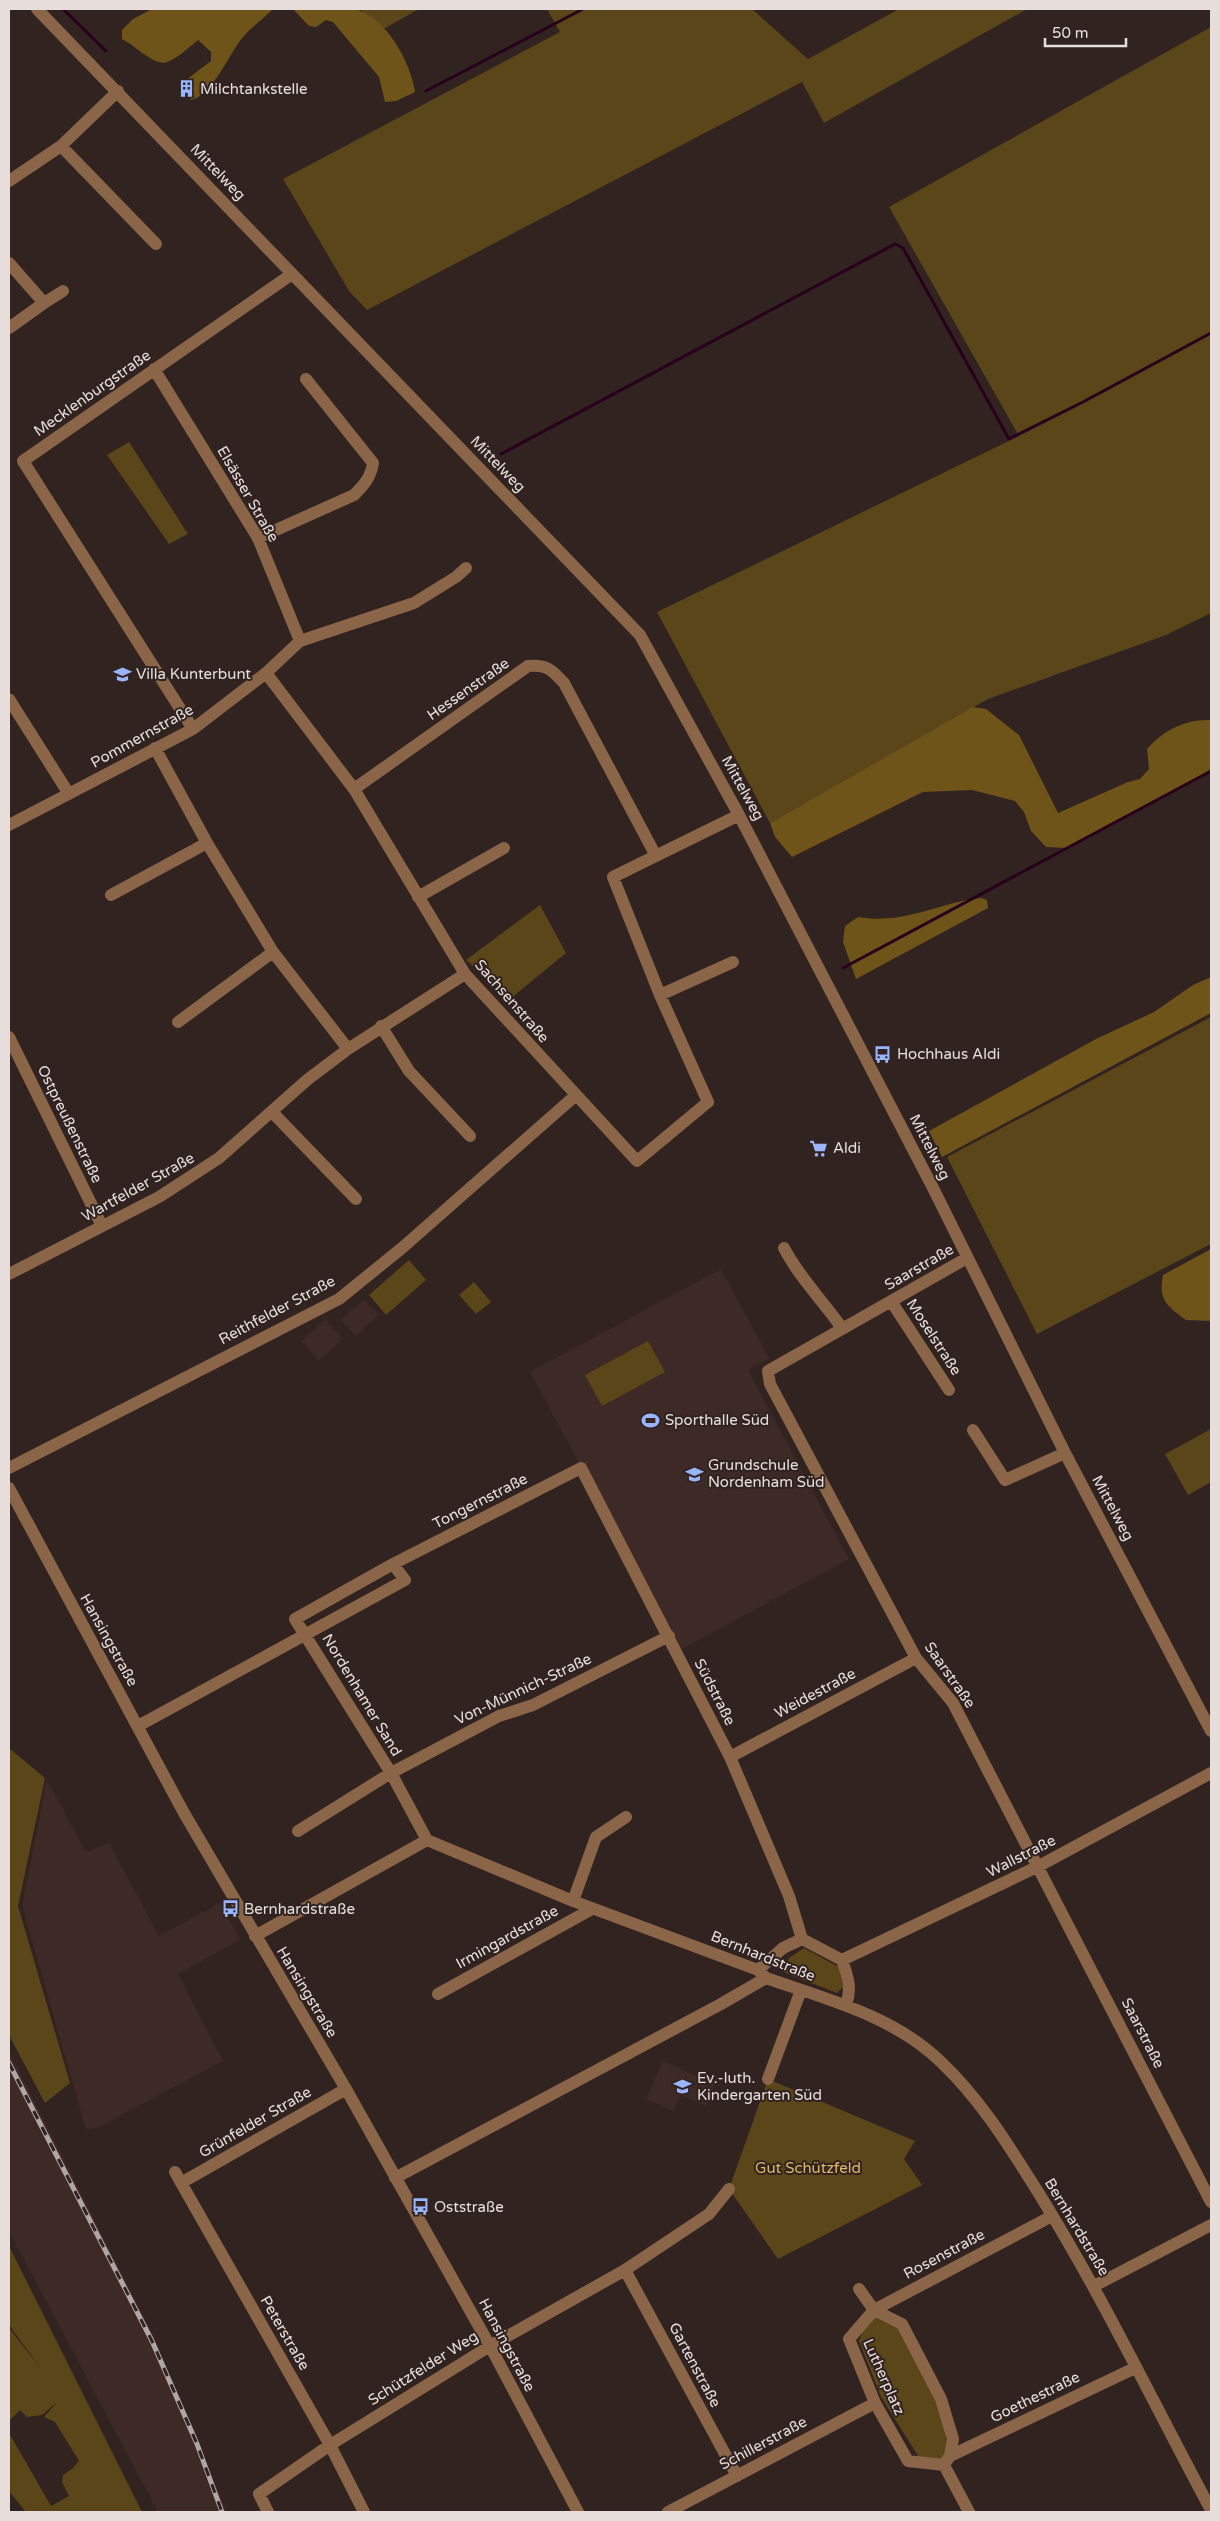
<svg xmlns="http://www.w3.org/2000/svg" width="1220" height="2521" font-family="'Varela Round',sans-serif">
<rect width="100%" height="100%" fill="#302320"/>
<path fill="#3d2a26" d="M721,1269l48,89 -21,12 101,189 -169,91 -150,-278z
M364,1299l15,16 -23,21 -15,-16z
M325,1319l18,20 -24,22 -18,-20z
M47,1780l39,72 23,-9 50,93 61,-33 20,37 -62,34 45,87 -126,67 -11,1 -64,-223z
M9,2051l144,284 74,177h-69l-149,-281z
M663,2061l42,19 2,-5 10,4 -11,27 -25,-11 -8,16 -27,-12z"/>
<path fill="#5a4619" d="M360,9h59l-41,23z
M547,9h205l56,50 91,-50h128l-203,114 -22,-41 -435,228 -18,-19 -66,-112 277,-147z
M1211,27v586l-45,22 -178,64 -218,124 -113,-211 362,-176 -130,-229z
M129,442l59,92 -19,10 -62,-89z
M540,905l26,48 -56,46 -44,-39z
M1211,1017v227l-174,90 -90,-177z
M409,1260l17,20 -40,35 -17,-20z
M474,1282l17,20 -15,12 -17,-19z
M648,1341l17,31 -63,34 -17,-31z
M1211,1429v53l-23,13 -23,-41z
M9,1748l36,30 -27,128 52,177 -25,20 -36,-68z
M804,1948l35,19 4,20 -6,6 -54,-21 6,-14z
M768,2079l147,62 -11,18 18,26 -144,74 -49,-70z
M9,2246l133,266h-116l-17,-21v-58l42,73 18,-10 -7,-14 1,-7 10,-7 6,-7 -24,-39 -11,-5 13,-15 -15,13 -15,2 -7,-7 -11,11v-93l33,42 -33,-45z
M878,2315l23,12 38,73 10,51 -5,11 -24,-3 -39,-62 -22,-56 6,-16z"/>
<path fill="#6e5418" d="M152,9h121c-11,11 -27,22 -36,36 -9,14 -28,52 -46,55l-9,-15 4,-5 25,-19v-9l-13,-12c-10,8 -22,20 -34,23 -16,-2 -28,-17 -42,-24v-9l11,-11z
M293,9c16,0 47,-4 61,0 32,7 57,54 61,83l-19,9 -11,1 -6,-25 -46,-55 -7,-2 -10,7 -7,-1z
M973,707l13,2 33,26 39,78 70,-31 12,-3 9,-10 -2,-20c17,-19 38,-30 64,-29v51l-146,77 -19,-1 -15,-16 -7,-19 -9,-11 -43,-11 -49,2 -131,65 -17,-20 -5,-14z
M981,898l6,2 1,8 -132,71 -13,-37 2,-16 13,-9c47,8 78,-14 123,-19z
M1211,977v36l-269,144 -13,-26 167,-92 58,-27 39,-27z
M1211,1249v72l-25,-1c-19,-14 -28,-20 -23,-45z"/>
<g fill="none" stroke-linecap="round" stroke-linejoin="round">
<path stroke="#29001c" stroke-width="3" d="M63,9l43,42
M426,91l157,-82
M501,454l394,-210 8,4 106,191 74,-37 128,-69
M843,968l368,-197"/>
<path stroke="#8a6547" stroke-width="12" d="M37,9l603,626 99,180 193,371 133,267 146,278
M61,146l95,98
M9,181l52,-35 57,-55
M9,263l35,40 -35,25
M44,303l19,-12
M154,369l104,169 42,103
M258,538l96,-43c10,-10 17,-18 19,-32l-67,-84
M266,673l88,116 111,185 172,187 71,-59 -48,-107 -47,-118 126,-62
M9,699l60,95
M193,729l-170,-268 269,-187
M155,748l52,95 66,109 75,97
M354,789l174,-123c19,-2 24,4 36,17l92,173
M9,825l184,-96 73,-56 34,-32 114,-38 42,-26 10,-9
M111,895l96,-52
M418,897l86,-49
M660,995l73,-33
M178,1022l95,-70
M381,1026l28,45 61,65
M9,1037l93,189
M273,1113l83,86
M784,1248c15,29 39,53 58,80
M967,1258l-199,113 2,13 146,274 37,45 258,499
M9,1274l150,-77 60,-39 88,-78 41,-31 117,-75
M891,1301l58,89
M973,1430l32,50 60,-27
M9,1468l330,-169 63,-51 173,-152
M9,1488l175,325 162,276 144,257 88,166
M138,1726l267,-146 -12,-16
M730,1757l186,-99
M298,1831l93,-58 108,-57 34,-11 136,-69
M427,1840l-36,-67 -96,-154 98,-55 188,-96 149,289 59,139 13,43
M573,1901l23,-64 30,-20
M255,1936l172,-96 146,61 185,69 8,8c60,21 128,38 175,84 40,38 68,84 97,130 64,103 116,212 173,318
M842,1960l197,-94 172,-93
M758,1970l25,-22 19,-9 40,21c6,17 10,28 4,45
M438,1994l154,-85
M768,2079l33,-89
M175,2172l155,273 34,67
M395,2178l326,-174 45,-26
M181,2183l165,-94
M625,2270l112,206
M1094,2286l117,-61
M859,2289l15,21 178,-94
M874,2310l28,14 39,75 12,40 -3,17 -6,9 -36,-4 -33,-58 -26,-64z
M950,2456l185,-88
M944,2465l25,47
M268,2512l-9,-18 71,-49 160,-99 135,-76 84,-56 20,-25
M668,2512l207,-109"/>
<defs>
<path id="rail" d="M9,2063l143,278 45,103 25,68"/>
</defs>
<use href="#rail" stroke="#b0a6a3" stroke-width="5"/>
<use href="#rail" stroke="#302320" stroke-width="3" stroke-dasharray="9" stroke-linecap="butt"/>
</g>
<defs>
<symbol id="building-bare" viewBox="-9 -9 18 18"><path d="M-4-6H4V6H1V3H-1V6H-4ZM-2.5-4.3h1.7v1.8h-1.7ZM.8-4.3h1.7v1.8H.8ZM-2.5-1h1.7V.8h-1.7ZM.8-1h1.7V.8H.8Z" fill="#98b5fd" stroke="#302320" stroke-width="2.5" paint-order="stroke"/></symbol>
<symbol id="school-bare" viewBox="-9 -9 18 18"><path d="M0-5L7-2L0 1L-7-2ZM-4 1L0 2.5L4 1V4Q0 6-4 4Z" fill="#98b5fd" stroke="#302320" stroke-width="2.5" paint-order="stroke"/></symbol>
<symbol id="bus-bare" viewBox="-9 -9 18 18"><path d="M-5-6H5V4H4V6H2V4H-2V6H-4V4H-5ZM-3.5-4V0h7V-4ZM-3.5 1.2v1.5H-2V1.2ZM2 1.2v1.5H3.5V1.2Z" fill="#98b5fd" stroke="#302320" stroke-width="2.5" paint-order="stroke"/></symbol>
<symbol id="supermarket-bare" viewBox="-9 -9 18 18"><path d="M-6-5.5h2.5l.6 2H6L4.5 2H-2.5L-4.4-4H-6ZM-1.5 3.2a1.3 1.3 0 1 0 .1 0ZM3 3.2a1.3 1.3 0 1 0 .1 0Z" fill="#98b5fd" stroke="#302320" stroke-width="2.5" paint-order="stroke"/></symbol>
<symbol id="stadium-bare" viewBox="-9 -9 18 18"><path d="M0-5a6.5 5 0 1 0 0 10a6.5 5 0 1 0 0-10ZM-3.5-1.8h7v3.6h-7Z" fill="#98b5fd" stroke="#302320" stroke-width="2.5" paint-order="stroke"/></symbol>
</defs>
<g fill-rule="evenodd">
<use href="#building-bare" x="174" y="76" width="25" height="25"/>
<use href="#school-bare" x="110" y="662" width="25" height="25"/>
<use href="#bus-bare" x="870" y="1042" width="25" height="25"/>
<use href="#supermarket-bare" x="806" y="1136" width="25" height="25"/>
<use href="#stadium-bare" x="638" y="1408" width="25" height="25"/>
<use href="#school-bare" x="682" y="1462" width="25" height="25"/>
<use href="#bus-bare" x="218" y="1896" width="25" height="25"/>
<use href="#school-bare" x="670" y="2074" width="25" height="25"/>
<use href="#bus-bare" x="408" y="2194" width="25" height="25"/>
</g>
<g text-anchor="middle" stroke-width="4" stroke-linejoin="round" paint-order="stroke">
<g font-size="15" fill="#e7dedc" stroke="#302320" text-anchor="start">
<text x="200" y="94">Milchtankstelle</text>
<text x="136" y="679">Villa Kunterbunt</text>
<text x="897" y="1059">Hochhaus Aldi</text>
<text x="833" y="1153">Aldi</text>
<text x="665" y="1425">Sporthalle Süd</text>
<text x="708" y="1470">Grundschule<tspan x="708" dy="17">Nordenham Süd</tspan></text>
<text x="244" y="1914">Bernhardstraße</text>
<text x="697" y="2083">Ev.-luth.<tspan x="697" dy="17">Kindergarten Süd</tspan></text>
<text x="434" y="2212">Oststraße</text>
</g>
<g font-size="15" fill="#e7dedc" stroke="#302320">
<text transform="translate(218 172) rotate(46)" y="5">Mittelweg</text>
<text transform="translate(92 393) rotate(-35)" y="5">Mecklenburgstraße</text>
<text transform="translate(498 464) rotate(46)" y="5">Mittelweg</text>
<text transform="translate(248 494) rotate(60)" y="5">Elsässer Straße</text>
<text transform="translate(468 689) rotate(-35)" y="5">Hessenstraße</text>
<text transform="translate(142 736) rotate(-29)" y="5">Pommernstraße</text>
<text transform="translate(743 788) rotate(61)" y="5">Mittelweg</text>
<text transform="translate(512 1001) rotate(49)" y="5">Sachsenstraße</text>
<text transform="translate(70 1124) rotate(64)" y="5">Ostpreußenstraße</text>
<text transform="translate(930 1147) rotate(63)" y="5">Mittelweg</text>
<text transform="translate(138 1187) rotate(-29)" y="5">Wartfelder Straße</text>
<text transform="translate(919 1267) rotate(-30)" y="5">Saarstraße</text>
<text transform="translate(277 1310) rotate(-28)" y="5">Reithfelder Straße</text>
<text transform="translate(934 1337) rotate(57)" y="5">Moselstraße</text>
<text transform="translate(480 1501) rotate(-27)" y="5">Tongernstraße</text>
<text transform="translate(1113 1508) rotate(62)" y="5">Mittelweg</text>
<text transform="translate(109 1640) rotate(61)" y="5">Hansingstraße</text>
<text transform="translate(950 1675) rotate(55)" y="5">Saarstraße</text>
<text transform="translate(523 1689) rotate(-25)" y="5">Von-Münnich-Straße</text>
<text transform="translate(715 1692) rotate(63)" y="5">Südstraße</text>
<text transform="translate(815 1693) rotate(-28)" y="5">Weidestraße</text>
<text transform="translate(362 1695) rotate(59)" y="5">Nordenhamer Sand</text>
<text transform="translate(1021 1856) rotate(-27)" y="5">Wallstraße</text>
<text transform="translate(507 1937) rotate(-29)" y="5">Irmingardstraße</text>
<text transform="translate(763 1956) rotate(22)" y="5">Bernhardstraße</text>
<text transform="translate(307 1992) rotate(59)" y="5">Hansingstraße</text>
<text transform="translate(1143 2033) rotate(63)" y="5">Saarstraße</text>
<text transform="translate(255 2122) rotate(-30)" y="5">Grünfelder Straße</text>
<text transform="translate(1077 2227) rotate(59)" y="5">Bernhardstraße</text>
<text transform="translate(944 2254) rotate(-28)" y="5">Rosenstraße</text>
<text transform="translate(285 2333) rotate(60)" y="5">Peterstraße</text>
<text transform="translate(507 2345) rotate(62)" y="5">Hansingstraße</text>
<text transform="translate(695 2365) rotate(62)" y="5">Gartenstraße</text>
<text transform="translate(423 2368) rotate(-32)" y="5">Schützfelder Weg</text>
<text transform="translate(884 2377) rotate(66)" y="5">Lutherplatz</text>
<text transform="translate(1035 2397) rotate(-26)" y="5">Goethestraße</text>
<text transform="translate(763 2443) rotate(-28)" y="5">Schillerstraße</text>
</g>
<g font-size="15" fill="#e1ba65" stroke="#302320">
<text x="808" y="2173">Gut Schützfeld</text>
</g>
</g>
<rect width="1220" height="2521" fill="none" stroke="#e7dedc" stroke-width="20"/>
<path d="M1045 38v8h81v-8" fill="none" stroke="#e7dedc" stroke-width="2.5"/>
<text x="1052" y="38" font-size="15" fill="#e7dedc" stroke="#302320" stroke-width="4" paint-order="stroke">50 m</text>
</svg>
